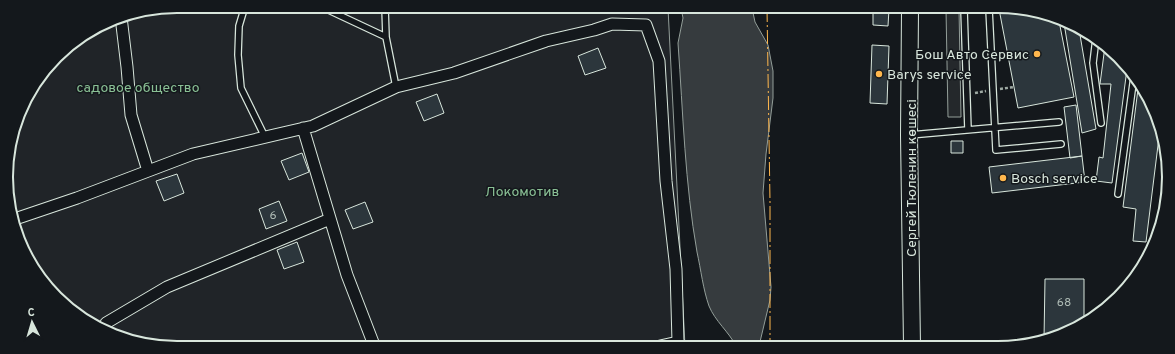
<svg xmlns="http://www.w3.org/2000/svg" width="1175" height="354" font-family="Overpass,sans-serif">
<rect width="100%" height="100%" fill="#14181c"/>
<path fill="#202428" stroke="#939e99" d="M177,6l491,2 17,338 -542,-1 -61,-26 -47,-47 -23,-51 -5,-66 17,-54 40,-52 48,-30z"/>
<path fill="#24282b" stroke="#939e99" d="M946,9h13l2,108h-13z"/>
<path fill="#363b3e" stroke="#939e99" d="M681,8h71l3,14 13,23 5,26v27l-7,56 -3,39 8,94 -1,13 -11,46h-23c-7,-14 -21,-25 -27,-40 -6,-17 -8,-36 -12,-54 -12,-68 -14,-139 -19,-209l5,-25z"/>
<path fill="#2c363c" stroke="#d8e6dc" d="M873,9h16l-1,17 -15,-1z
M999,9h33l27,12 15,76 -56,11z
M1064,23l15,6 17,100 -14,4z
M872,45l17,1 -2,58 -17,-1z
M1105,46l22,23 -15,114 -16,-2 3,-24 4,1 8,-74h-11z
M598,48l8,20 -21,7 -7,-19z
M1139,81l21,48 -14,113 -13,-1 3,-32 -13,-2z
M437,94l7,19 -20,8 -8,-19z
M1076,105l6,51 -12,2 -6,-51z
M951,141h12v12h-12z
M302,153l7,19 -20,8 -8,-19z
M1082,156l3,26 -93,11 -3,-26z
M177,174l7,19 -20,8 -8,-20z
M279,201l8,20 -21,8 -7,-20z
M365,202l8,20 -20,7 -8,-19z
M297,242l7,20 -20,7 -7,-19z
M1045,279h39v45l-11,6 -29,9z"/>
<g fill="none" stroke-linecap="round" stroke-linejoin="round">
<defs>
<path id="lane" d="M245,6l-6,20 -1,29 3,33 24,49
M322,7l64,30 10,50
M385,7l1,30
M964,9l4,121
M989,9l7,141 65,-6
M1096,38l-3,25 8,60
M910,135l149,-13
M1118,194l16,-118
M1161,223l5,-41"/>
<path id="street" d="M121,17l6,50 4,48 17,56
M303,128l44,147 27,70
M12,220l65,-22 116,-44 120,-28 83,-39 58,-14 92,-32 48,-11 18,-6 34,1 13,36 7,120 10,88 2,73 4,4
M106,323l61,-36 163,-68
M660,346l18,-4"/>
<path id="secondary" d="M910,9l-1,126 3,211"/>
</defs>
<use href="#lane" stroke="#d8e6dc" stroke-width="8"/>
<use href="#street" stroke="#d8e6dc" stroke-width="13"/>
<use href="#secondary" stroke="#d8e6dc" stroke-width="18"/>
<path stroke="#9da8a2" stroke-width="2.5" stroke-dasharray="3 2" stroke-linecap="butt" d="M1000,89l14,-2
M975,93l11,-2"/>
<use href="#lane" stroke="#14181c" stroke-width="5.5"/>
<use href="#street" stroke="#14181c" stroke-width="11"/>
<use href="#secondary" stroke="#14181c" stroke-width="16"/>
<path stroke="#ffb74d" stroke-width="1" stroke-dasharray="14 3 2 3" stroke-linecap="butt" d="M767,8l3,194v144"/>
</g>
<g fill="#ffb74d" stroke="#14181c" stroke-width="1.5">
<circle cx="1037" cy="54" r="4"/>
<circle cx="879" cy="74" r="4"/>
<circle cx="1003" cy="178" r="4"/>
</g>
<g text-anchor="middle" stroke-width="3" stroke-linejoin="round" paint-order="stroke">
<g font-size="12" fill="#adbab4">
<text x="273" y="219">6</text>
<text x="1064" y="306">68</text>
</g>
<g font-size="14" fill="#d8e6dc" stroke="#14181c" text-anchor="start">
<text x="1029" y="59" text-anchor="end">Бош Авто Сервис</text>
<text x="887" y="79">Barys service</text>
<text x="1011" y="183">Bosch service</text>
</g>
<g font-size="14" fill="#8ac095" stroke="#14181c">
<text x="138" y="92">садовое общество</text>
<text x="522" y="196">Локомотив</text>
</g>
<g font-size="14" fill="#d8e6dc" stroke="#14181c">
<text transform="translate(911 178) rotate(-90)" y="5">Сергей Тюленин көшесі</text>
</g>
</g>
<path d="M0 0H1175V354H0ZM177 13H998A164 164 0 0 1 1162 177V177A164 164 0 0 1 998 341H177A164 164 0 0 1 13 177V177A164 164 0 0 1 177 13Z" fill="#14181c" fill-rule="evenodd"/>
<path fill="none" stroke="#d8e6dc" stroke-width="2" d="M177 13H998A164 164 0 0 1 1162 177V177A164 164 0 0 1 998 341H177A164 164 0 0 1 13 177V177A164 164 0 0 1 177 13Z"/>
<g transform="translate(32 322) rotate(355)" stroke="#14181c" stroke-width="3" paint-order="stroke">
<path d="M0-3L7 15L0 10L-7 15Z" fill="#d8e6dc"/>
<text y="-6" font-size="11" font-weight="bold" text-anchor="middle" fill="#d8e6dc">С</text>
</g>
</svg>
